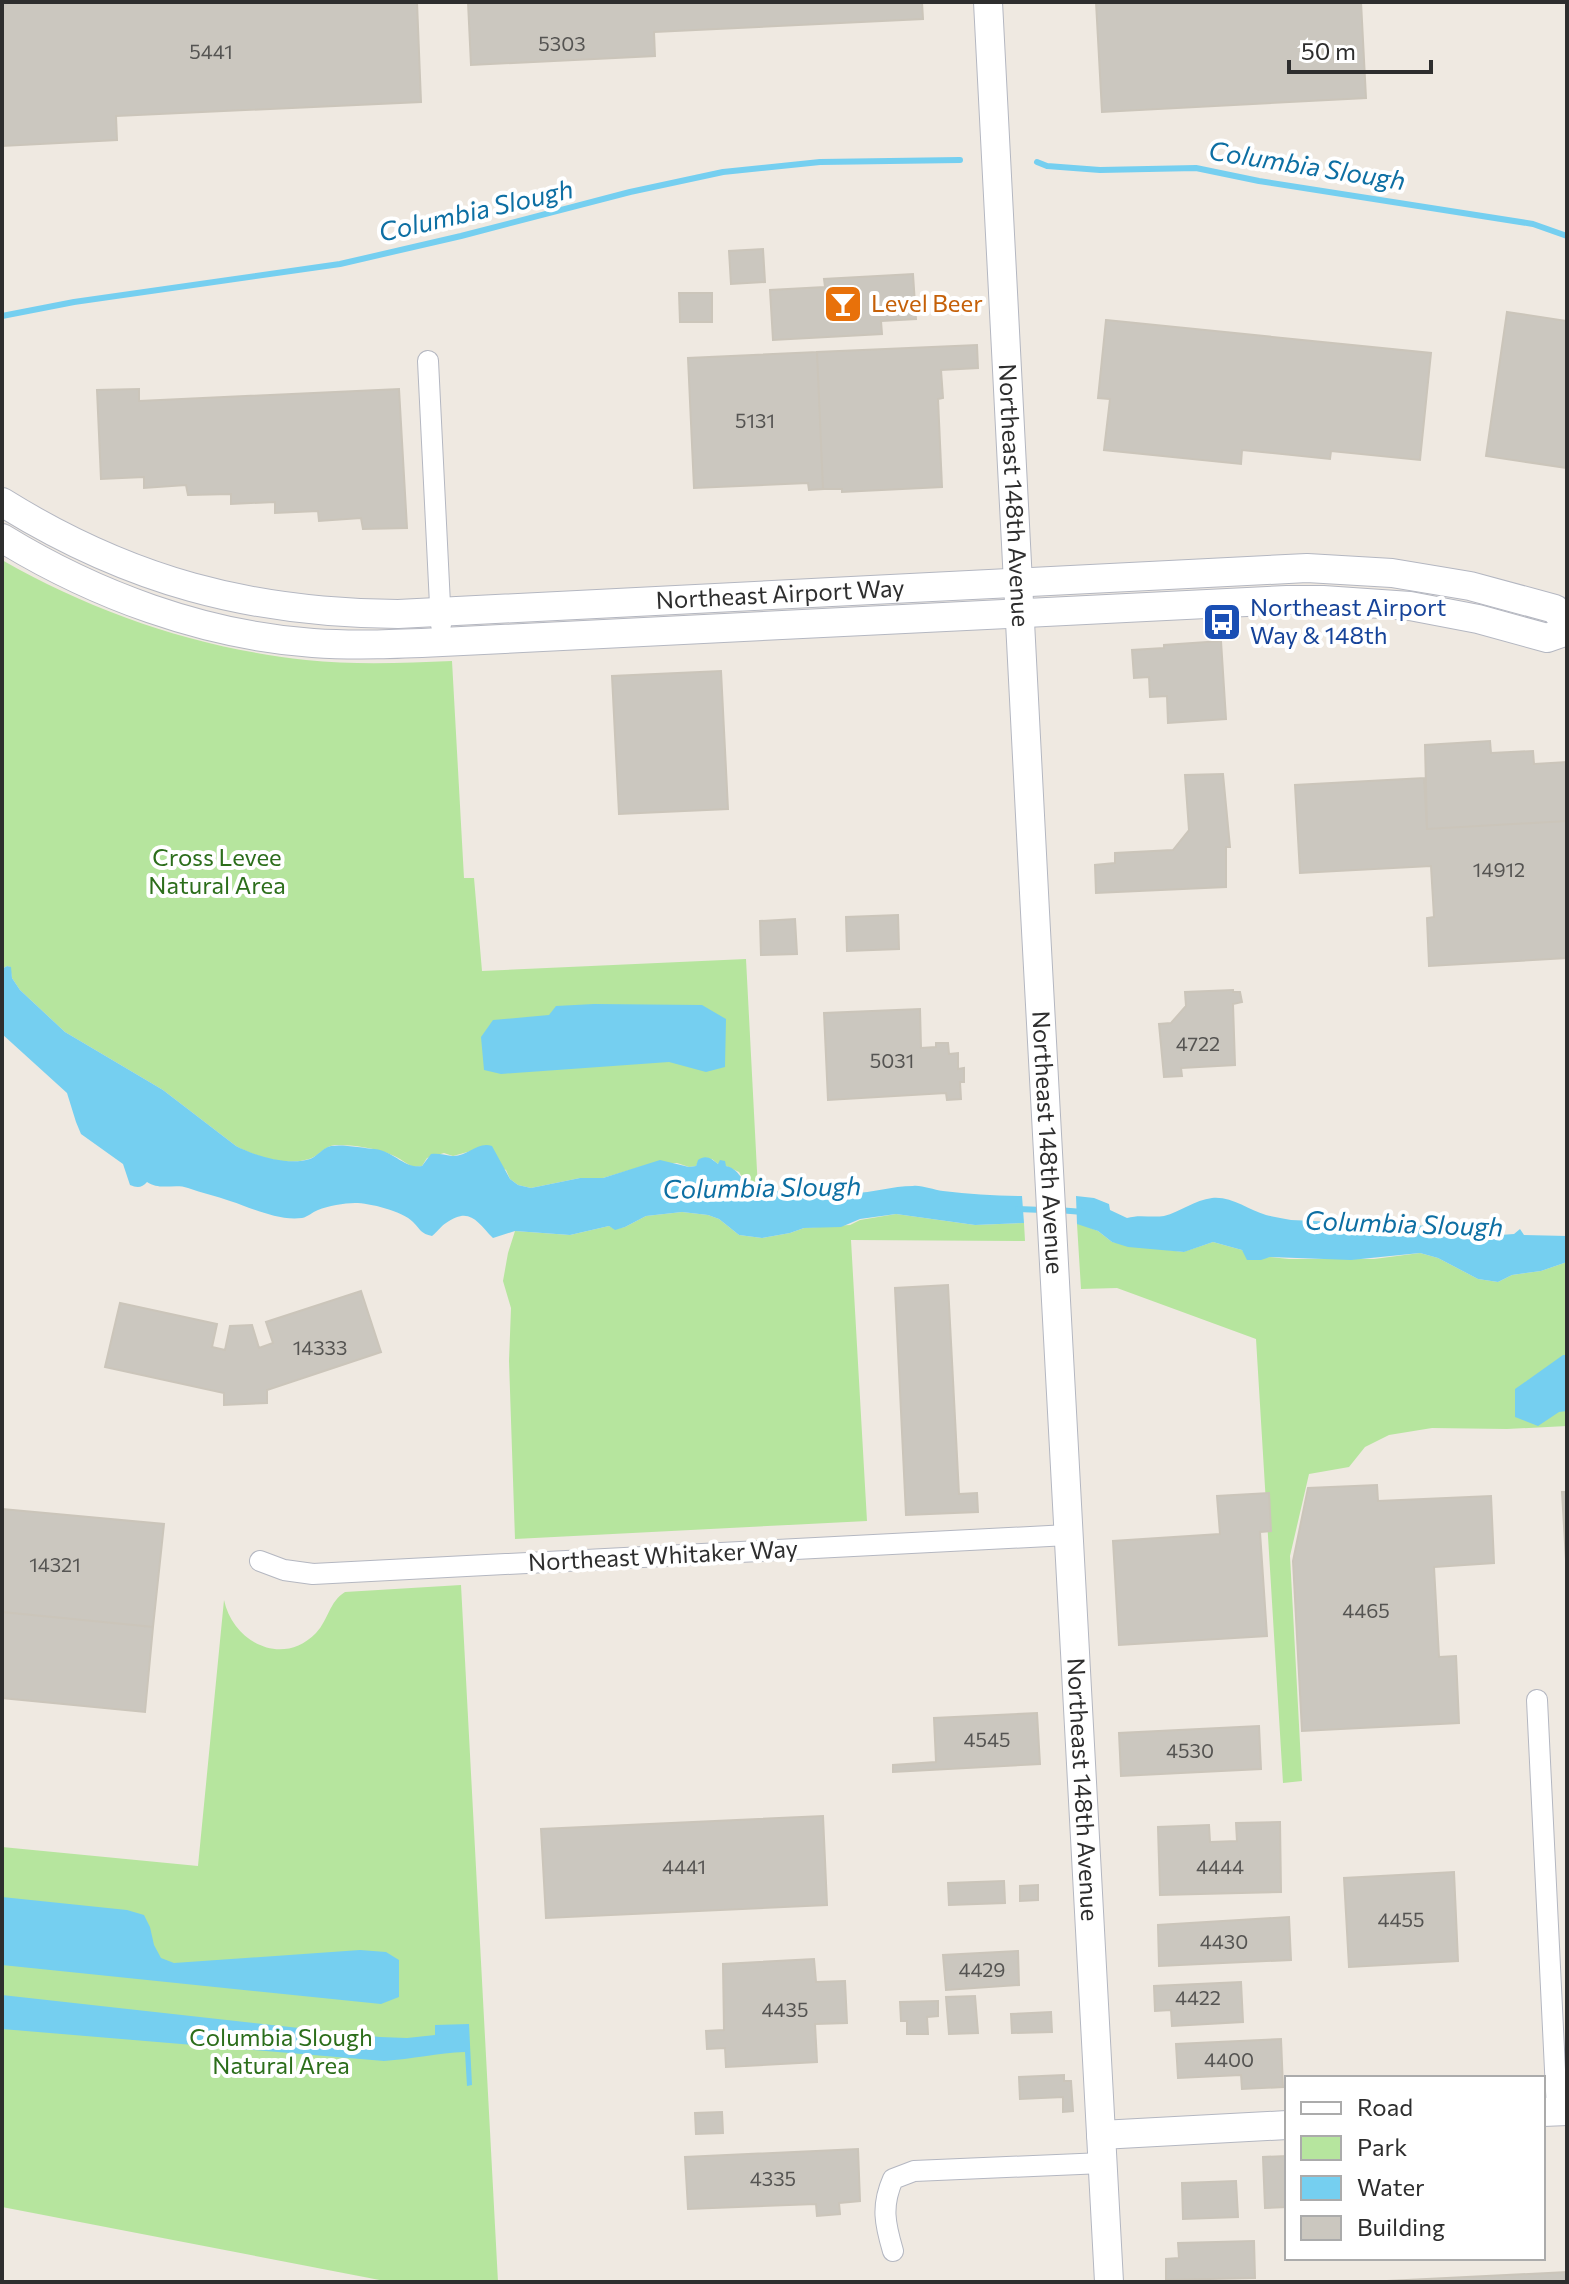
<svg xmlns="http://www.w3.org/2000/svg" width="1569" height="2284" font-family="Commissioner,sans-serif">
<rect width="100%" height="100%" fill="#efe9e1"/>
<path fill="#b6e59e" d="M2,560c95,54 195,88 304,100 48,5 98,3 146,1l12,217h10l8,93 264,-12 12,231 -11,-5 -8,-13 -19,-9 -2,1 -6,-5 -13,1 -3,6 -7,1 -12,-4 -27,1 -47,14h-23l-49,10 -13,-3 -8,-6 -4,-9 -35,-19 -18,5 -9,-3 -17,5 -5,8 -8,1c-8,-3 -14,-9 -22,-12 -16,-7 -38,-10 -55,-10 -13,0 -17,11 -28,14 -23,7 -53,-2 -73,-13l-73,-56 -98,-58 -45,-42 -8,-12 -2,-11 -3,-1 -5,3z
M682,1212l26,3 11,4 20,16 23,3 28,-5 14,-5 46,-3 10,-5 36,-6 79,11 49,-2 1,18 -174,-1 16,281 -352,18 -6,-178 2,-53 -8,-27 5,-28 7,-22 55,4 39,-9 6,3 10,-2 21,-11z
M1079,1223l19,8 14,11 71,10 30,-10 29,8 9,10 19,-3 19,2h85l46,-6 18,5 40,21 20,3 14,-7 29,-4 26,-9v164l-60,3 -75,-1 -43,7 -24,12 -16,20 -40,7 -19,82 12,225 -19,2 -27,-444 -139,-51 -36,1 -4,-65z
M461,1585l37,697h-108l-388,-75v-360l196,19 26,-266c9,42 58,68 92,33 13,-14 13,-31 29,-41z"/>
<path fill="#75cff0" d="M7,966l4,1 1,11 8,12 45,42 98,58 73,56c19,10 53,20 74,13 8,-3 12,-11 21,-13 11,-2 32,2 44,3 18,2 30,20 47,17l9,-12c8,-1 13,1 21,2 16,1 25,-15 40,-10l18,33 8,6 13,3 49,-10h23l57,-18 29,7 7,-1 2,-6c8,-6 14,-1 20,4l2,-4 5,1 1,5c16,3 16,22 32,24 7,1 18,2 25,0 7,-3 13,-10 22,-10 16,0 31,13 47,13 21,0 40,-7 61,-7 9,-1 20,4 30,5 26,3 53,5 79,5l2,27 -49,2 -79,-11 -36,5 -19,8 -37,1 -14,5 -28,5 -23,-3 -20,-16 -11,-4 -26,-3 -36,4 -21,11 -10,3 -6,-4 -39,9 -55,-4 -22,7c-16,-16 -23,-32 -47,-15 -5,3 -9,9 -14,13 -11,-2 -12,-7 -19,-14 -10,-11 -44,-19 -58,-19 -11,0 -27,3 -37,7 -6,2 -10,7 -16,8 -25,3 -50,-10 -72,-17 -14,-5 -28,-8 -42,-13 -13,-5 -28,3 -41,-6 -5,6 -10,6 -17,3l-7,-21 -42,-30 -5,-12 -9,-29 -65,-59v-65z
M594,1004l108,1 24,14 -1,48 -19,5 -37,-10 -168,12 -17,-4 -3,-33 12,-17 56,-5 7,-9z
M1076,1196l18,2 15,6 1,6 17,8c13,-4 24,0 37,-2 16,-4 31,-16 48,-18 20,-2 36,12 54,17 8,2 16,3 25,5l186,8 23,7 14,-1 6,-5 4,6 43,1v26l-26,9 -29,4 -14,7 -20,-3 -40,-21 -18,-5 -69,7 -81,-3 -9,3h-14l-5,-10 -29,-8 -29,10 -56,-5 -16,-5 -14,-11 -21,-7z
M1563,1355h4v56l-8,1 -21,14 -23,-9v-28z
M2,1897l125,13 17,5 6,12 4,18 7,13 13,5 186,-13 26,2 13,8v37l-18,7 -379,-39z
M2,1995l378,42 27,1 28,-3v-10l34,-1 3,61 -5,1 -2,-34c-27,1 -53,7 -81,9l-382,-32z"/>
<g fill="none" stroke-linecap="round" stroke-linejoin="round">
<path stroke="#75cff0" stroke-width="6" d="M1037,162l10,4 53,4 96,-2 63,13 274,43 34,12
M2,316l72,-14 266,-38 121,-28 169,-44 93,-20 97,-10 140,-2
M1018,1209l25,1
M1058,1210l25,2"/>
</g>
<path fill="#cbc7bf" stroke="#cbc5ba" stroke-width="2" d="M2,2h415l4,100 -305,14 1,24 -115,6z
M468,2h454l1,17 -269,13 1,24 -184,9z
M1096,2h265l5,96 -264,14z
M763,249l2,33 -34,2 -2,-33z
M913,274l3,45 -35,2 1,13 -109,6 -3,-50 55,-3 -1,-8z
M679,293h33v29h-32z
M1507,312l60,9v147l-81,-12z
M1106,320l325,33 -11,107 -89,-9 -1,8 -88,-9 -1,14 -137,-14 6,-51 -12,-1z
M977,345l1,23 -37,2 2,28 -5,1 4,88 -100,5v-3h-19l-6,-137z
M817,352l6,137 -14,1 -1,-7 -114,5 -6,-130z
M139,389v12l260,-12 8,139 -44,1 -2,-11 -42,3 -1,-10 -43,2v-11l-44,2v-10l-43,1 -2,-10 -42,3v-11l-43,2 -4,-89z
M1221,641l5,78 -58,4 -1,-27 -17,1 -1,-20 -15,1 -2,-28 32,-2v-3z
M721,671l7,138 -109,5 -7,-138z
M1490,741l1,12 42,-2 1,13 33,-2v59l-140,8 -2,-84z
M1223,774l7,73h-4v40l-130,6 -1,-28 20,-2v-10l58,-3 16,-20 -4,-55z
M1424,778l3,51 140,-8v137l-138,8 -2,-48 7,-1 -3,-51 -131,7 -5,-88z
M898,915l1,34 -52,2 -1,-34z
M795,919l2,35 -36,1 -1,-34z
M1233,990v2h7l2,10 -9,2 2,61 -54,3 1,8 -18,1 -5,-53 12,-1 15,-17 -1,-14z
M920,1009l1,39 15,-1v-4h12l1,11 9,-1v16l6,-1v14h-4l1,17 -14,1 -1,-7 -118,7 -4,-87z
M948,1285l11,209 18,-1 1,19 -72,3 -11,-227z
M361,1291l20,61 -114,38v13l-43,2v-12l-119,-26 15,-64 97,21 -5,23 13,3 5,-24 22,-1 7,23 14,-5 -7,-21z
M1377,1485l1,16 113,-5 3,67 -60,4 5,90 17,-1 3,67 -157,8 -9,-170 15,-73z
M1562,1492h5v68h-1z
M1269,1493l2,38 -11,1 7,104 -148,9 -6,-104 107,-7 -3,-38z
M2,1509l162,15 -11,103 -151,-15z
M2,1612l151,15 -8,85 -143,-14z
M1037,1713l3,51 -147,8v-7l43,-3 -2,-44z
M1259,1726l2,43 -140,7 -2,-43z
M823,1816l4,89 -281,13 -5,-89z
M1280,1822l1,70 -121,3 -2,-68 51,-2 1,17 27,-1 -1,-18z
M1454,1872l4,89 -109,6 -5,-89z
M1004,1881l1,22 -56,2 -1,-22z
M1038,1885v15l-18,1v-15z
M1289,1917l2,43 -132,6 -1,-41z
M1018,1951l1,34 -73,5 -3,-35z
M814,1959l2,23 29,-1 2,42 -32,1 2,38 -91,5 -1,-19 -18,1 -1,-18 18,-1 -1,-66z
M1241,1982l2,40 -71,4 -1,-16 -16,1 -1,-25z
M975,1996l3,37 -29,1 -3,-37z
M938,2001v15l-11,1 1,17h-21v-13h-6l-1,-19z
M1051,2012l1,20 -40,1 -1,-19z
M1281,2039l2,48 -41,2 -1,-14 -63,3 -2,-34z
M1064,2075v6h7l2,30 -10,1v-15l-43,2 -1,-22z
M722,2112l1,21 -27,1 -1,-21z
M858,2149l2,52 -21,2 1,11 -23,2 -1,-12 -128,5 -3,-52z
M1287,2156v51l-22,1 -2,-51z
M1236,2181l2,36 -55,2 -1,-36z
M1254,2241l1,37 -89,2v-21l13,-1 -1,-15z
M1567,2272v10h-200z"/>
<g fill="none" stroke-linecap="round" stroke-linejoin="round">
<defs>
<path id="street" d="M428,361l13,264
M260,1561l24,9 29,4 755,-39
M1537,1700l20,411
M893,2251c-8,-27 -12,-45 0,-72l21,-8 189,-8"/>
<g id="secondary">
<path id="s1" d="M988,2l47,910 74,1370"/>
<path id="s2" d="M2,502c127,79 248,111 396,112l909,-46 85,5 78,13 85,23 12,16"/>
<path d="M2,538c93,57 201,97 311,105 43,3 86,1 129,-1l845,-42h36l87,6 68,13 69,19 20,-7"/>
<path d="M1543,2112l24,-1"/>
<path d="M1101,2135l186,-10"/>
</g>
</defs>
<use href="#street" stroke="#b4b7c1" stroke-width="22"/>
<use href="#secondary" stroke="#b4b7c1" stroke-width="30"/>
<use href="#street" stroke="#fff" stroke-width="20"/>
<use href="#secondary" stroke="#fff" stroke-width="28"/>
</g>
<defs>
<symbol id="bar-square" viewBox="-11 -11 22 22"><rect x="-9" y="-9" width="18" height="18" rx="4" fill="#e8710a" stroke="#fff"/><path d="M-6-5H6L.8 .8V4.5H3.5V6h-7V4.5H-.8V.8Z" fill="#fff"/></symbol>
<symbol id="bus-square" viewBox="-11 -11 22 22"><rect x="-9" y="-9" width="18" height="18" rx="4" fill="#1a4fb4" stroke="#fff"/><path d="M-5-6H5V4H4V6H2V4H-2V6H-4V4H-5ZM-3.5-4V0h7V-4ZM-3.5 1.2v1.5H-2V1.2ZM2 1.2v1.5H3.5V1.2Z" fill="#fff"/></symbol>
</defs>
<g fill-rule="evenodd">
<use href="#bar-square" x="821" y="282" width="44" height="44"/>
<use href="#bus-square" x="1200" y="600" width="44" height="44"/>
</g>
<g text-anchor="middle" stroke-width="8" stroke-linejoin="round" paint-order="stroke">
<g font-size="20" fill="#555452">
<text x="562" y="51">5303</text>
<text x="211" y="59">5441</text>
<text x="755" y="428">5131</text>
<text x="1499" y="877">14912</text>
<text x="1198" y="1051">4722</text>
<text x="892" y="1068">5031</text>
<text x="320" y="1355">14333</text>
<text x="55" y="1572">14321</text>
<text x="1366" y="1618">4465</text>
<text x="987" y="1747">4545</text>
<text x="1190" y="1758">4530</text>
<text x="684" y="1874">4441</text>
<text x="1220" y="1874">4444</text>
<text x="1401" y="1927">4455</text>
<text x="1224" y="1949">4430</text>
<text x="982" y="1977">4429</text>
<text x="1198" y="2005">4422</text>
<text x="785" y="2017">4435</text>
<text x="1229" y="2067">4400</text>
<text x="773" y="2186">4335</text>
</g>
<g font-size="24" fill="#c56008" stroke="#fff" text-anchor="start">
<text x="871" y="312">Level Beer</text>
</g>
<g font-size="24" fill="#2e2e2e" stroke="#fff">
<text dy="8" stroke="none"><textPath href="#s1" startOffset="494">Northeast 148th Avenue</textPath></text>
<text dy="8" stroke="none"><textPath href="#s2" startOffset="800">Northeast Airport Way</textPath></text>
<text dy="8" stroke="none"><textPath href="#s1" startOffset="1142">Northeast 148th Avenue</textPath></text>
<text transform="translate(663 1556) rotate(-3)" y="8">Northeast Whitaker Way</text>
<text dy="8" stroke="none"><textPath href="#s1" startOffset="1790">Northeast 148th Avenue</textPath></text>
</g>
<g font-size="24" fill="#164399" stroke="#fff" text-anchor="start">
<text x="1250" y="616">Northeast Airport<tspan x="1250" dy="28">Way &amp; 148th</tspan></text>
</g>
<g font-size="24" fill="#2c6e1b" stroke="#fff">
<text x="217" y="866">Cross Levee<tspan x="217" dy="28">Natural Area</tspan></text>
<text x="281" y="2046">Columbia Slough<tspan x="281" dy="28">Natural Area</tspan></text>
</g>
<g font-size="26" font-style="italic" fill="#0d6fa3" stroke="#fff">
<text transform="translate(1307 166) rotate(9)" y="9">Columbia Slough</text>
<text transform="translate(476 211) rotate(-13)" y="9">Columbia Slough</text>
<text transform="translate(762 1188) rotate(-1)" y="9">Columbia Slough</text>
<text transform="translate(1404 1224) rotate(2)" y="9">Columbia Slough</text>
</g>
</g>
<rect width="1569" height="2284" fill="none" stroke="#2e2e2e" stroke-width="8"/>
<rect x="1285" y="2076" width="260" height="184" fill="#ffffff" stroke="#ababab" stroke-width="2"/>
<rect x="1301" y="2102" width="40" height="12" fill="#ffffff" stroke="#ababab" stroke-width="2"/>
<text x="1357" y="2116" font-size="24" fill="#2e2e2e">Road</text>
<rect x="1301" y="2136" width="40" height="24" fill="#b6e59e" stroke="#ababab" stroke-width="2"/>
<text x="1357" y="2156" font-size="24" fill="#2e2e2e">Park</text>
<rect x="1301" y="2176" width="40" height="24" fill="#75cff0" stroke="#ababab" stroke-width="2"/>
<text x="1357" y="2196" font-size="24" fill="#2e2e2e">Water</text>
<rect x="1301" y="2216" width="40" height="24" fill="#cbc7bf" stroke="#ababab" stroke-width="2"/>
<text x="1357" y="2236" font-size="24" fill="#2e2e2e">Building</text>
<path d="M1289 60v12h142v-12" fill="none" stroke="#2e2e2e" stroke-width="4"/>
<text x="1301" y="60" font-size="24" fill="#2e2e2e" stroke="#ffffff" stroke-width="6" paint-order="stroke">50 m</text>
</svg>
